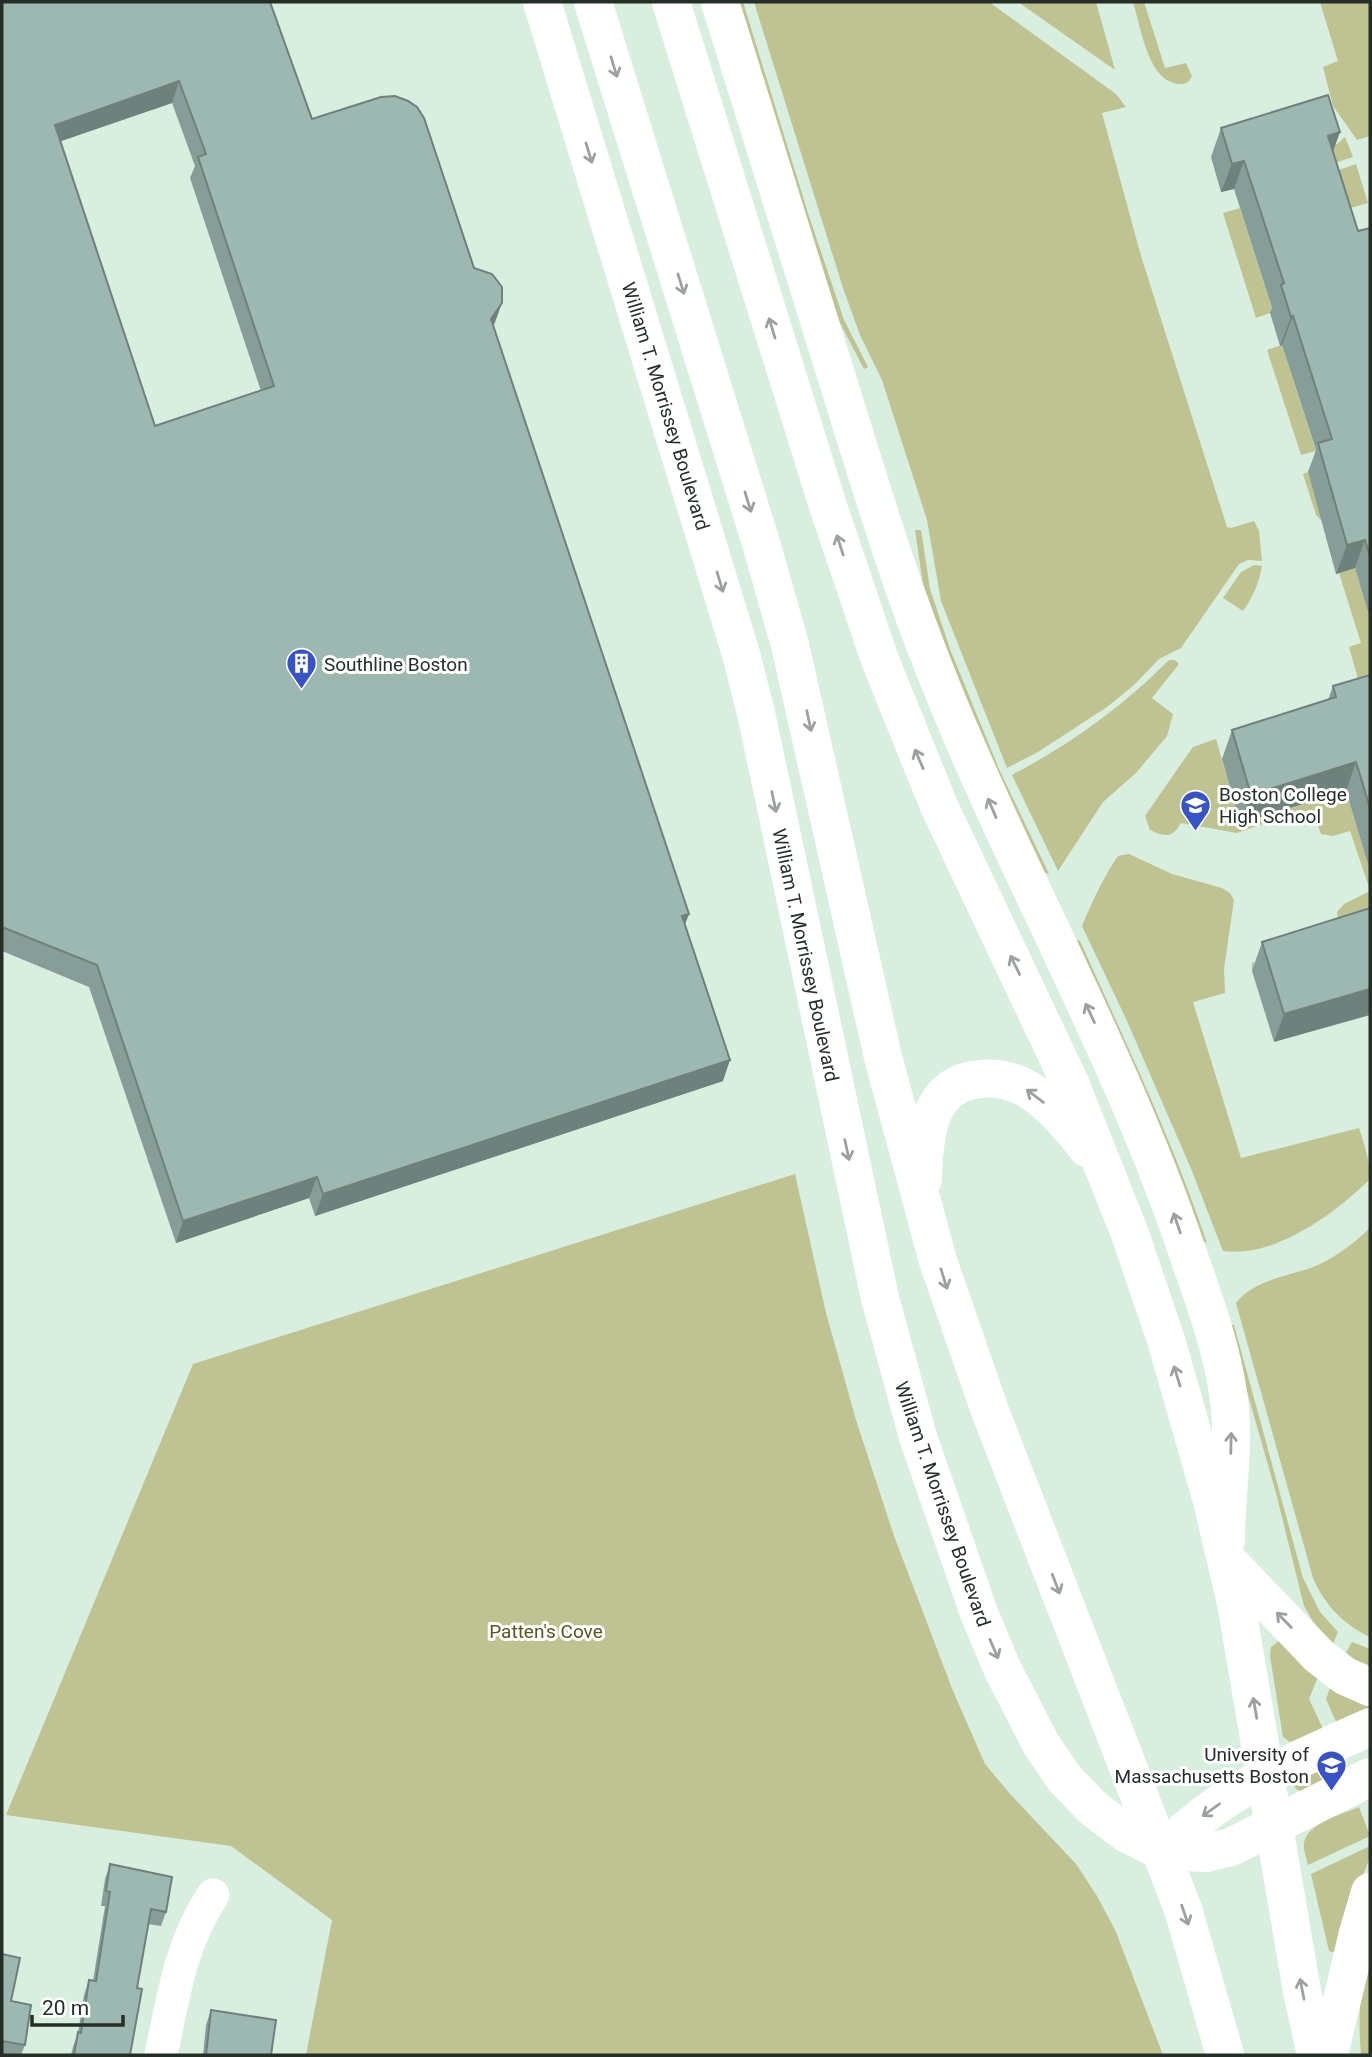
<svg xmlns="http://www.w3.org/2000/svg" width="1372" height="2057" font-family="Roboto,sans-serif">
<rect width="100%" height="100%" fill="#d8eedf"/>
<path fill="#bfc291" d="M737,2h6l65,211 36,107 24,47 -4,2 -25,-48z
M754,2h235l127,92 10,13 -24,6 39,143 86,271 4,1 23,-7 5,10 3,30 -14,-1 -9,4 -58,84 -22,11 -26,27 -26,21 -69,45 -31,16 -66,-167 -14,-81 -45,-140 -22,-45 -17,-47z
M1018,2h78l19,68z
M1133,2h11l21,66 21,-5 6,13c-3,6 -5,8 -12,8 -32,-1 -39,-57 -47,-82z
M1320,2h50v134l-13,4 -24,-34 -10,-39 15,-6z
M1345,137l8,20 -34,11 6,-21 12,-3z
M1356,164l12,39 -35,10 -12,-37z
M1240,208l33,104 -17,6 -33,-105z
M1282,345l34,106 -15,4 -34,-105z
M1308,472l14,49 -6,-6 -13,-41z
M915,530h6l9,59 20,60 49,120 50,105 -8,-3 -59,-126 -59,-160z
M1254,565l8,1c-3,17 -9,31 -19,45l-20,-13 18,-26z
M1355,568l15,51v60l-11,3 -10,-35 12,-4 -22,-70z
M1169,660h6l4,4 -27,34 21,16 -6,22 -31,37 -33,29 -45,69 -46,-96c60,-32 109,-67 157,-115z
M1216,739l24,84 28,-8v7l-31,11 -56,-10c-2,2 -3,6 -6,8 -6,8 -18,2 -25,-1l-5,-14 45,-65 3,-4z
M1346,791l24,80v19l-20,-59 -17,5 -12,-2 -9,-24 -35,10 -2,-7z
M1129,854l43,20 50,14 8,5 4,7 -10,69 1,24 -32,9 48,156 118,-30c5,16 13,37 9,53 -35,34 -94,77 -145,70l-31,-80 -65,-150 -45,-95c10,-24 21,-48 36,-70z
M1370,891v43l-118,37v-8l88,-28 -3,-23 7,-8z
M1077,940l3,1c45,100 92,198 127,302l-4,-2 -126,-296z
M795,1174l31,139 30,107 38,116 59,155 32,73 26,31 65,69 21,32 19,36 47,123h-857l26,-135 -101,-74 -225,-31 187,-451z
M1370,1228v409c-26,-12 -46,-33 -57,-59l-77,-275c20,-26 56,-26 84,-39 19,-9 35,-22 50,-36z
M1231,1325h3l69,253 17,34 18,20 -6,14 -20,-26 -8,-14 -28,-113 -42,-147z
M1279,1641l40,33 -10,25 15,32 -34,11 -7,-5 -13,-81 1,-9z
M1352,1642l18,7v21l-26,-14z
M1332,1683l38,19v6l-33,16 -11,-25z
M1337,1760l6,12 -41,19 -5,-1 -3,-4 1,-5z
M1359,1807l11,29 -62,29c-2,-7 -5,-16 -4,-22 3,-20 39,-29 55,-36z
M1370,1846v11l-17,44 -15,52 -9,-2 -18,-77z
M1370,1925v130h-9c-4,-46 1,-84 9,-130z"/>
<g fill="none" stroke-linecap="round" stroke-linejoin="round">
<path stroke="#fff" stroke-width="33" d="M161,2055c12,-56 19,-111 52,-160"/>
<path stroke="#fff" stroke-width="38" d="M542,2l199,652 15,59 124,585 38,139 61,176 23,55 39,76 23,34 30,31 32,24 35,18 45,2 25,-6 139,-70
M720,2c39,125 78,250 117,376 31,99 60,198 99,295 77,195 184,379 251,578 16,46 34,94 41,142 8,49 -2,98 -2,147
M1161,1851c19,-17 38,-33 59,-48 47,-31 99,-53 150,-76"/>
<path stroke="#fff" stroke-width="38" d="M593,2l168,541 29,102 93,412 55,204 52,150 193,498 42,146
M671,2l157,504 52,154 59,146 131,277 60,151 36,106 46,161 24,102 66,388 14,64
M923,1179c1,-43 5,-97 59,-100 16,-2 33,3 47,11 23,14 42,37 58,58
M1227,1560l92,96 26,20 25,11
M1329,2055l29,-122 12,-41"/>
</g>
<path fill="#879e98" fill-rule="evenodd" d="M2,2l310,117 181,207 192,599 38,156 -408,135 -6,-18 -133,45 -87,-256 -87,-36zM172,103l23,63 -5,12 71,213 -106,35 -95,-285z
M1221,128l112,24 25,79 12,-3v391l-15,-51 -19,6 -28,-102 8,-22 -34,-105 -2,1 -10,-33 2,-5 -38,-119 -13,3 -10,-35z
M1370,675v196l-24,-80 -106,32 -18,-64 10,-29 96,-30 5,-14z
M1370,908l-96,134 -22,-71 10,-29z
M110,1864l56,48 -5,14 -13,-2 -11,64 -7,67h-59l2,-8 5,-14 6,-38 5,-15 4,1 12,-75h-4l4,-27z
M2,1954l9,47 14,44 -4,10h-19z
M211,2010l60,45h-68l3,-30z"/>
<path fill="#6e817c" d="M179,81l-7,22 -125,43 8,-21z
M1340,132l-10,28 -2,-24z
M1244,161l-10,28 -13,3 11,-28z
M502,303l-8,22 -11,16 8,-22z
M1293,316l-11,29 -2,1 11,-29z
M1365,540l-10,28 -19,6 11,-29z
M1356,762l-10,29 -106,32 11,-28z
M689,914l-8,21 1,-19z
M1370,989v26l-96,27 10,-28z
M730,1060l-7,21 -408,135 8,-22z
M317,1177l-8,21 -133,45 7,-22z"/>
<path fill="#9db8b1" stroke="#6e817c" stroke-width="2" fill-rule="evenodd" d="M2,2h268l42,117 69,-22 14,-1 13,5 9,6 7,11 50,150 18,6 10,13v16l-11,16 198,595 -7,2 48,144 -407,134 -6,-17 -134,44 -86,-256 -95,-38zM179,81l27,73 -8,3 76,229 -119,40 -100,-301z
M1328,95l12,37 -12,4 30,95 12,-3v328l-5,-16 -18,5 -29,-102 14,-4 -39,-123 -2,1 -10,-32 3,-2 -40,-122 -12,3 -11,-36z
M1370,675v133l-14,-46 -105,33 -19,-65 104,-33 -3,-11z
M1370,908v81l-86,25 -22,-72z
M110,1864l62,13 -6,35 -15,-3 -14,79 5,1 -12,66h-56l4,-23 3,1 8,-53 7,1 14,-89 -4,-1z
M2,1954l18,4 -9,43 20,4 -6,40 -23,-4z
M211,2010l65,10 -5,35h-65z"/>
<defs><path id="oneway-shaft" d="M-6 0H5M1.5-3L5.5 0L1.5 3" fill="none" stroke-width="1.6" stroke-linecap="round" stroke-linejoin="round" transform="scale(1.75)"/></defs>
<g stroke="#9da19e">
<use href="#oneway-shaft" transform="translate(614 67) rotate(73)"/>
<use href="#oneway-shaft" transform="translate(589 153) rotate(73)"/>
<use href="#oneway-shaft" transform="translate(681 284) rotate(73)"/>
<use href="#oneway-shaft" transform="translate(772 328) rotate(-107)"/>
<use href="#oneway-shaft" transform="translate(748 502) rotate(73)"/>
<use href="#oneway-shaft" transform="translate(840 545) rotate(-108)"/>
<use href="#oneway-shaft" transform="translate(720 582) rotate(73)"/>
<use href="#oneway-shaft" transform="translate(809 721) rotate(78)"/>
<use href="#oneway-shaft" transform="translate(919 759) rotate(-113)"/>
<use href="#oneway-shaft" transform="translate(774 802) rotate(78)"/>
<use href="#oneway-shaft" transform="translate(992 808) rotate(-113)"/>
<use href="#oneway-shaft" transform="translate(1015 965) rotate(-116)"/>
<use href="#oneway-shaft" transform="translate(1090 1013) rotate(-115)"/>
<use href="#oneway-shaft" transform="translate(1035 1096) rotate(-143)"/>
<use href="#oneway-shaft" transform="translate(847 1150) rotate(78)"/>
<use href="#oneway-shaft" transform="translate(1177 1223) rotate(-109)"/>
<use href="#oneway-shaft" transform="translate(944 1279) rotate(73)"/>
<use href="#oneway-shaft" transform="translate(1177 1376) rotate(-107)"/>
<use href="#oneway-shaft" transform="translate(1231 1443) rotate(-89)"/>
<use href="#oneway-shaft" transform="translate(1056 1584) rotate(69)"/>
<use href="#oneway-shaft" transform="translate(1284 1620) rotate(-134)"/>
<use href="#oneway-shaft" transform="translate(994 1649) rotate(67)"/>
<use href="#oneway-shaft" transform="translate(1255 1708) rotate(-100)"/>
<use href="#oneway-shaft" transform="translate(1211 1810) rotate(144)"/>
<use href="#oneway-shaft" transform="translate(1185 1915) rotate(71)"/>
<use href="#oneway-shaft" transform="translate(1302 1989) rotate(-101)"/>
</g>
<defs>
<symbol id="building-pin" viewBox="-11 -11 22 30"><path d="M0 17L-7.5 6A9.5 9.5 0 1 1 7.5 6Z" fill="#3753c5" stroke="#fff"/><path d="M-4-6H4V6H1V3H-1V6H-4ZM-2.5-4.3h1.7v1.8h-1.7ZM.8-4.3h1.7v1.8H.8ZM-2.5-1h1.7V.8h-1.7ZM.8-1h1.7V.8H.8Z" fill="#fff"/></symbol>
<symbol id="school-pin" viewBox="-11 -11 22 30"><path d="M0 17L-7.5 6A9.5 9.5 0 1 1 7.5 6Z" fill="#3753c5" stroke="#fff"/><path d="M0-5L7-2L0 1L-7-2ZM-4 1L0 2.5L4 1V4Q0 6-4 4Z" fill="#fff"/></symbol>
<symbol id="university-pin" viewBox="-11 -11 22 30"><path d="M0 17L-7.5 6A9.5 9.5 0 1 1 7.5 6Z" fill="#3753c5" stroke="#fff"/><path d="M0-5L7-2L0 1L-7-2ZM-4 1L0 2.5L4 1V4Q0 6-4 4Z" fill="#fff"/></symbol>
</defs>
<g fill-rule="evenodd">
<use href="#building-pin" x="284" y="646" width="35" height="47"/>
<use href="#school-pin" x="1178" y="788" width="35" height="47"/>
<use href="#university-pin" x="1314" y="1748" width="35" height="47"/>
</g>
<g text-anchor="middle" stroke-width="6" stroke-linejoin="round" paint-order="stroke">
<g font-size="19" fill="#262e28" stroke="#fff">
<text transform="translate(666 406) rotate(73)" y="7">William T. Morrissey Boulevard</text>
<text transform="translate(806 955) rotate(78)" y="7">William T. Morrissey Boulevard</text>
<text transform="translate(943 1504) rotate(71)" y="7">William T. Morrissey Boulevard</text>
</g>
<g font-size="19" fill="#262e28" stroke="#fff" text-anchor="start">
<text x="324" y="671">Southline Boston</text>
<text x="1219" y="801">Boston College<tspan x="1219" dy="22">High School</tspan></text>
<text x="1309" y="1761" text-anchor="end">University of<tspan x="1309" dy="22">Massachusetts Boston</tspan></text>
</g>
<g font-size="19" fill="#555722" stroke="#fff">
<text x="546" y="1638">Patten's Cove</text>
</g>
</g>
<rect width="1372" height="2057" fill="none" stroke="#262e28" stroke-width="7"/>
<path d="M32 2015v10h91v-10" fill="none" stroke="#262e28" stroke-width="3.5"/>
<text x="42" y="2015" font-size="21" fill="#262e28" stroke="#ffffff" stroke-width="5" paint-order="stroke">20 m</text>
</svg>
